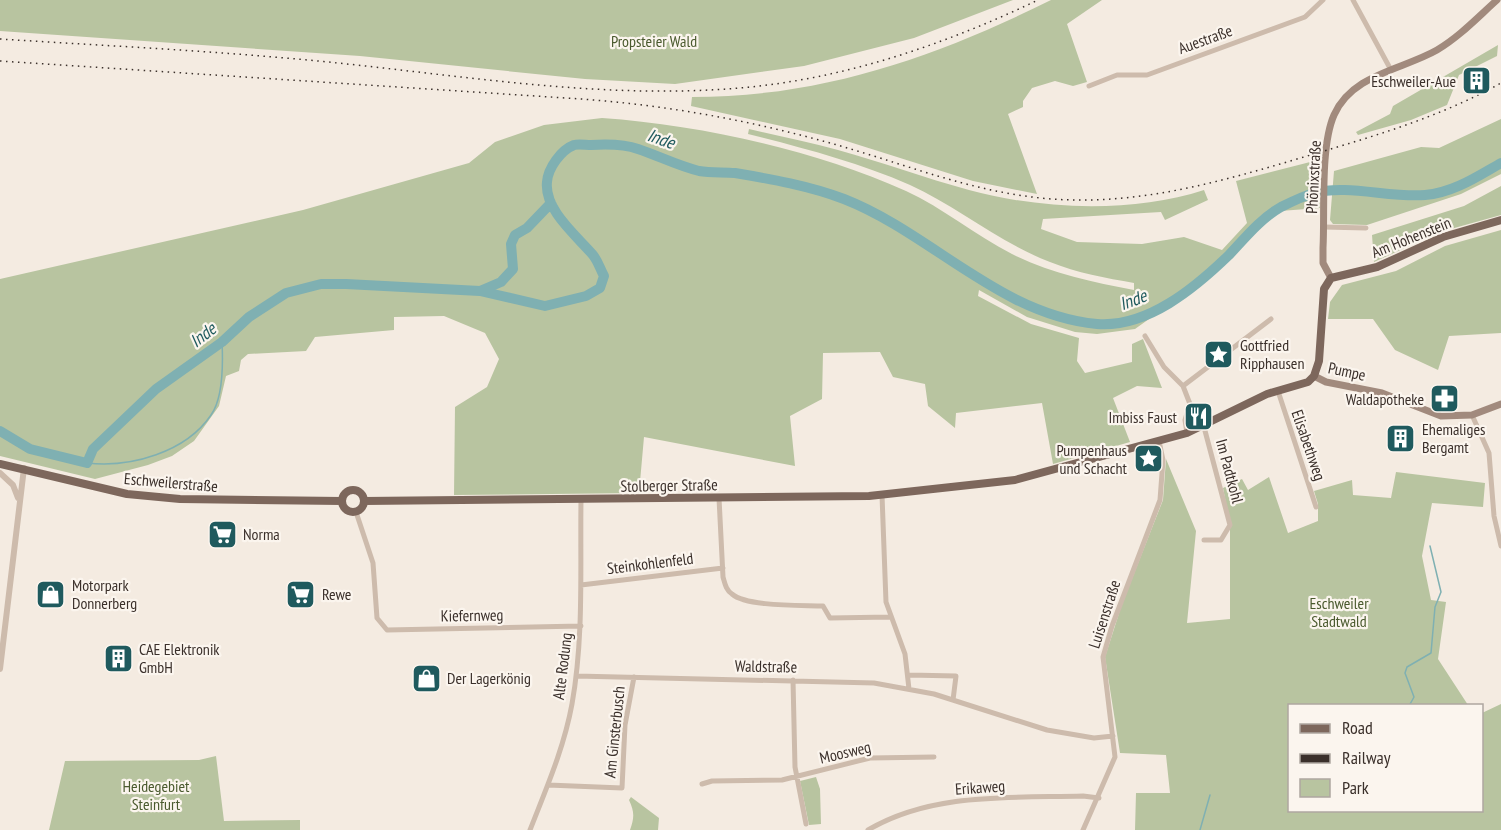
<svg xmlns="http://www.w3.org/2000/svg" width="1501" height="830" font-family="'PT Sans Narrow',sans-serif">
<rect width="100%" height="100%" fill="#f4ebe1"/>
<path fill="#b8c4a0" d="M0,0h1013l-99,38 -110,28 -129,18 -90,-5 -225,-23 -360,-25z
M1051,0h51l-35,24 20,58 -14,4 -18,-5 -23,7 -9,13v6l-15,7 29,80 -64,-13 -133,-42 -149,-33 1,-9c130,0 244,-40 359,-97z
M1498,45l-1,11 -38,19 -12,30 -36,15 -53,15 -2,-3 34,-18 3,-8z
M602,118c99,7 212,32 304,73 37,17 69,44 106,63 38,19 80,28 122,36v-7c-28,-5 -57,-10 -84,-21 -50,-19 -92,-55 -140,-77 -53,-23 -107,-37 -162,-51l1,-5c29,7 59,13 89,21 44,12 87,28 131,40 73,20 164,23 235,0l4,10 -43,20 -4,-8 -118,7 -2,10 36,13 65,2 42,-7 38,13 25,-27 -11,-42 82,-21 2,48 -40,3 -28,23 -37,38 -80,57 -38,5 -22,-2 -48,-15 -48,-27 -1,6 53,28 48,14 -2,23 8,12 47,-11v-18l11,-5 19,49 -25,-2 -24,12 17,44 -77,22 -11,-61 -86,10 -1,15 -27,-22 -3,-22 -32,-7 -13,-25 -57,1 -1,46 -32,17 5,50 -151,-29 -5,56 -185,2 1,-88 32,-20 12,-28 -14,-26 -41,-17 -50,1v13l-79,7 -9,14 -58,3 -7,6 -2,11 -13,5 -7,30 -25,35 -22,15 -24,9 -53,14 -95,-23v-177l303,-69 166,-47 26,-21 49,-17z
M1501,119v55l-40,20 -94,31 -34,-1 -3,-4 4,-49 87,-24 18,1z
M1501,186v29l-61,17 -66,30 -2,-27 92,-29z
M1501,230v103l-52,3 -11,34 -43,-20 -22,-31h-45l2,-17 12,-17 54,-14 49,-25z
M1166,459l30,72 -9,92 43,-4v-95l-7,-36 19,-9 6,11 21,-13 19,56 30,-12v-17l-4,-13 38,-11 1,15 38,3 5,-26 89,11 -2,24 -51,-4 -10,53 9,44 15,2 -8,57 30,46 -178,1v104h192v-97l19,-9v126h-366l1,-37h34l-4,-38 -46,-2 -15,-96 17,-53 41,-104z
M216,756l8,65 76,-1v10h-251l16,-69 134,-1z
M816,777l4,12 1,35 -12,1 -9,-44z
M631,797l28,21 -1,12h-28c4,-12 5,-17 -1,-30z"/>
<g fill="none" stroke-linecap="round" stroke-linejoin="round">
<path stroke="#7fb0b2" stroke-width="1.5" d="M87,463c44,5 99,-11 124,-48 12,-17 12,-53 11,-73
M1409,706l5,-9 -9,-24 2,-6 24,-14 4,-46 6,-15 -11,-46
M1200,830l10,-35"/>
<path stroke="#7fb0b2" stroke-width="10" d="M480,291l21,-9 12,-13 -2,-25 4,-9 12,-7 24,-25
M0,431l30,18 57,14 6,-14 63,-60 66,-47 27,-25 37,-24 35,-9h25l134,7 65,15 41,-10 14,-8 4,-12c-4,-7 -6,-15 -11,-21 -16,-19 -49,-45 -46,-73 1,-14 14,-32 27,-37 4,-1 12,0 17,0 16,-1 33,-1 47,4 21,7 40,17 61,22 12,2 24,1 36,2 36,6 75,13 109,26 87,34 156,116 253,125 50,4 98,-36 132,-69 16,-17 31,-36 52,-48 10,-5 22,-11 33,-14 33,-9 76,5 111,2 28,-2 53,-19 76,-32"/>
<path stroke="#cdbbac" stroke-width="5" d="M1353,0l38,70
M1089,86l28,-11h30l158,-58 18,-17
M1324,227l42,1
M1145,336l19,31 19,19 7,18 -5,16 2,13
M1183,386l88,-67
M1278,391l38,116
M1472,415l17,38 5,63 7,30
M882,495l4,107 19,52 4,35
M719,498l4,79c2,7 3,13 9,17 15,13 70,11 91,12l7,12 60,-1
M356,512l17,51 4,55 10,12 194,-4
M1204,540h17l9,-15 -26,-98
M581,585l142,-17
M909,675l47,1 -3,24
M576,676l298,7 60,11 113,36 47,8 19,-2
M793,680l2,87 11,57
M702,784l10,-3 70,-1 88,-22 64,-1
M548,785l74,3 3,-63 9,-48
M530,830c16,-41 34,-82 42,-126 12,-67 8,-136 9,-204
M868,830c64,-38 144,-32 215,-34l16,2
M1083,830l32,-73 -12,-100 9,-31 48,-126 3,-40 -4,-19"/>
<path stroke="#cdbbac" stroke-width="6" d="M0,473l13,12 5,13
M0,669l24,-201"/>
<path stroke="#a18a7d" stroke-width="7" d="M1331,278l-8,-15v-15c2,-37 -3,-101 11,-133 18,-41 68,-45 103,-65 22,-13 40,-32 60,-50
M1314,376l12,6 56,11 59,23 31,-1 29,-11"/>
<path stroke="#7d675c" stroke-width="8" d="M0,464l127,30 53,5 162,2
M342 501a11 11 0 1 1 22 0a11 11 0 1 1-22 0Z
M364,501l505,-5 146,-16 172,-47 80,-39 41,-12 6,-6 5,-15 5,-72 7,-11 46,-11 66,-30 58,-17"/>
<path stroke="#3b302b" stroke-width="1.5" stroke-dasharray="1.5 4.5" stroke-linecap="butt" d="M0,39c109,7 219,12 328,23 139,14 282,39 422,25 100,-10 198,-44 288,-87
M0,61l581,38c84,6 167,21 249,44 62,17 124,42 188,52 104,17 198,-12 296,-41 64,-19 128,-38 187,-71"/>
</g>
<defs>
<symbol id="building-square" viewBox="-11 -11 22 22"><rect x="-9" y="-9" width="18" height="18" rx="4" fill="#1f5a5e" stroke="#fbf5ee"/><path d="M-4-6H4V6H1V3H-1V6H-4ZM-2.5-4.3h1.7v1.8h-1.7ZM.8-4.3h1.7v1.8H.8ZM-2.5-1h1.7V.8h-1.7ZM.8-1h1.7V.8H.8Z" fill="#fff"/></symbol>
<symbol id="sight-square" viewBox="-11 -11 22 22"><rect x="-9" y="-9" width="18" height="18" rx="4" fill="#1f5a5e" stroke="#fbf5ee"/><path d="M0-6L1.8-2.2L6-1.7L2.9 1.2L3.7 5.4L0 3.3L-3.7 5.4L-2.9 1.2L-6-1.7L-1.8-2.2Z" fill="#fff"/></symbol>
<symbol id="pharmacy-square" viewBox="-11 -11 22 22"><rect x="-9" y="-9" width="18" height="18" rx="4" fill="#1f5a5e" stroke="#fbf5ee"/><path d="M-2-6h4v4h4v4h-4v4h-4v-4h-4v-4h4Z" fill="#fff"/></symbol>
<symbol id="restaurant-square" viewBox="-11 -11 22 22"><rect x="-9" y="-9" width="18" height="18" rx="4" fill="#1f5a5e" stroke="#fbf5ee"/><path d="M-5-6h1v4h1v-4h1v4h1v-4h1v5L-1.5 .5V6h-2V.5L-5-1ZM5-6V6H3V1.5H1.5Q1.5-4 5-6Z" fill="#fff"/></symbol>
<symbol id="supermarket-square" viewBox="-11 -11 22 22"><rect x="-9" y="-9" width="18" height="18" rx="4" fill="#1f5a5e" stroke="#fbf5ee"/><path d="M-6-5.5h2.5l.6 2H6L4.5 2H-2.5L-4.4-4H-6ZM-1.5 3.2a1.3 1.3 0 1 0 .1 0ZM3 3.2a1.3 1.3 0 1 0 .1 0Z" fill="#fff"/></symbol>
<symbol id="shop-square" viewBox="-11 -11 22 22"><rect x="-9" y="-9" width="18" height="18" rx="4" fill="#1f5a5e" stroke="#fbf5ee"/><path d="M-5-2.5h2.3a2.7 3.5 0 0 1 5.4 0H5L5.5 6h-11ZM-1.5-2.5h3a1.5 2.3 0 0 0-3 0Z" fill="#fff"/></symbol>
</defs>
<g fill-rule="evenodd">
<use href="#building-square" x="1460" y="64" width="33" height="33"/>
<use href="#sight-square" x="1202" y="338" width="33" height="33"/>
<use href="#pharmacy-square" x="1428" y="382" width="33" height="33"/>
<use href="#restaurant-square" x="1182" y="400" width="33" height="33"/>
<use href="#building-square" x="1384" y="422" width="33" height="33"/>
<use href="#sight-square" x="1132" y="442" width="33" height="33"/>
<use href="#supermarket-square" x="206" y="518" width="33" height="33"/>
<use href="#shop-square" x="34" y="578" width="33" height="33"/>
<use href="#supermarket-square" x="284" y="578" width="33" height="33"/>
<use href="#building-square" x="102" y="642" width="33" height="33"/>
<use href="#shop-square" x="410" y="662" width="33" height="33"/>
</g>
<g text-anchor="middle" stroke-width="4.5" stroke-linejoin="round" paint-order="stroke">
<g font-size="16" fill="#3b302b" stroke="#fbf5ee">
<text transform="translate(1205 39) rotate(-20)" y="6">Auestraße</text>
<text transform="translate(1313 177) rotate(-87)" y="6">Phönixstraße</text>
<text transform="translate(1411 237) rotate(-22)" y="6">Am Hohenstein</text>
<text transform="translate(1347 371) rotate(12)" y="6">Pumpe</text>
<text transform="translate(1309 445) rotate(71)" y="6">Elisabethweg</text>
<text transform="translate(1230 471) rotate(75)" y="6">Im Padtkohl</text>
<text transform="translate(171 482) rotate(5)" y="6">Eschweilerstraße</text>
<text transform="translate(669 485) rotate(-1)" y="6">Stolberger Straße</text>
<text transform="translate(650 563) rotate(-7)" y="6">Steinkohlenfeld</text>
<text transform="translate(1104 614) rotate(-72)" y="6">Luisenstraße</text>
<text transform="translate(472 615) rotate(-1)" y="6">Kiefernweg</text>
<text transform="translate(562 666) rotate(-83)" y="6">Alte Rodung</text>
<text transform="translate(766 666) rotate(1)" y="6">Waldstraße</text>
<text transform="translate(614 732) rotate(-84)" y="6">Am Ginsterbusch</text>
<text transform="translate(845 752) rotate(-13)" y="6">Moosweg</text>
<text transform="translate(980 787) rotate(-4)" y="6">Erikaweg</text>
</g>
<g font-size="16" fill="#4a5a2e" stroke="#fbf5ee">
<text x="654" y="47">Propsteier Wald</text>
<text x="1339" y="609">Eschweiler<tspan x="1339" dy="18">Stadtwald</tspan></text>
<text x="156" y="792">Heidegebiet<tspan x="156" dy="18">Steinfurt</tspan></text>
</g>
<g font-size="16" fill="#3b302b" stroke="#fbf5ee" text-anchor="start">
<text x="1456" y="87" text-anchor="end">Eschweiler-Aue</text>
<text x="1240" y="351">Gottfried<tspan x="1240" dy="18">Ripphausen</tspan></text>
<text x="1424" y="405" text-anchor="end">Waldapotheke</text>
<text x="1177" y="423" text-anchor="end">Imbiss Faust</text>
<text x="1422" y="435">Ehemaliges<tspan x="1422" dy="18">Bergamt</tspan></text>
<text x="1127" y="456" text-anchor="end">Pumpenhaus<tspan x="1127" dy="18">und Schacht</tspan></text>
<text x="243" y="540">Norma</text>
<text x="72" y="591">Motorpark<tspan x="72" dy="18">Donnerberg</tspan></text>
<text x="322" y="600">Rewe</text>
<text x="139" y="655">CAE Elektronik<tspan x="139" dy="18">GmbH</tspan></text>
<text x="447" y="684">Der Lagerkönig</text>
</g>
<g font-size="18" font-style="italic" fill="#1f5a5e" stroke="#fbf5ee">
<text transform="translate(661 139) rotate(19)" y="6">Inde</text>
<text transform="translate(1133 300) rotate(-21)" y="6">Inde</text>
<text transform="translate(203 335) rotate(-38)" y="6">Inde</text>
</g>
</g>
<rect x="1288" y="704" width="195" height="108" fill="#fbf5ee" stroke="#aea6a0" stroke-width="1.5"/>
<rect x="1300" y="724" width="30" height="9" fill="#7d675c" stroke="#aea6a0" stroke-width="1.5"/>
<text x="1342" y="734" font-size="18" fill="#3b302b">Road</text>
<rect x="1300" y="754" width="30" height="9" fill="#3b302b" stroke="#aea6a0" stroke-width="1.5"/>
<text x="1342" y="764" font-size="18" fill="#3b302b">Railway</text>
<rect x="1300" y="779" width="30" height="18" fill="#b8c4a0" stroke="#aea6a0" stroke-width="1.5"/>
<text x="1342" y="794" font-size="18" fill="#3b302b">Park</text>
</svg>
